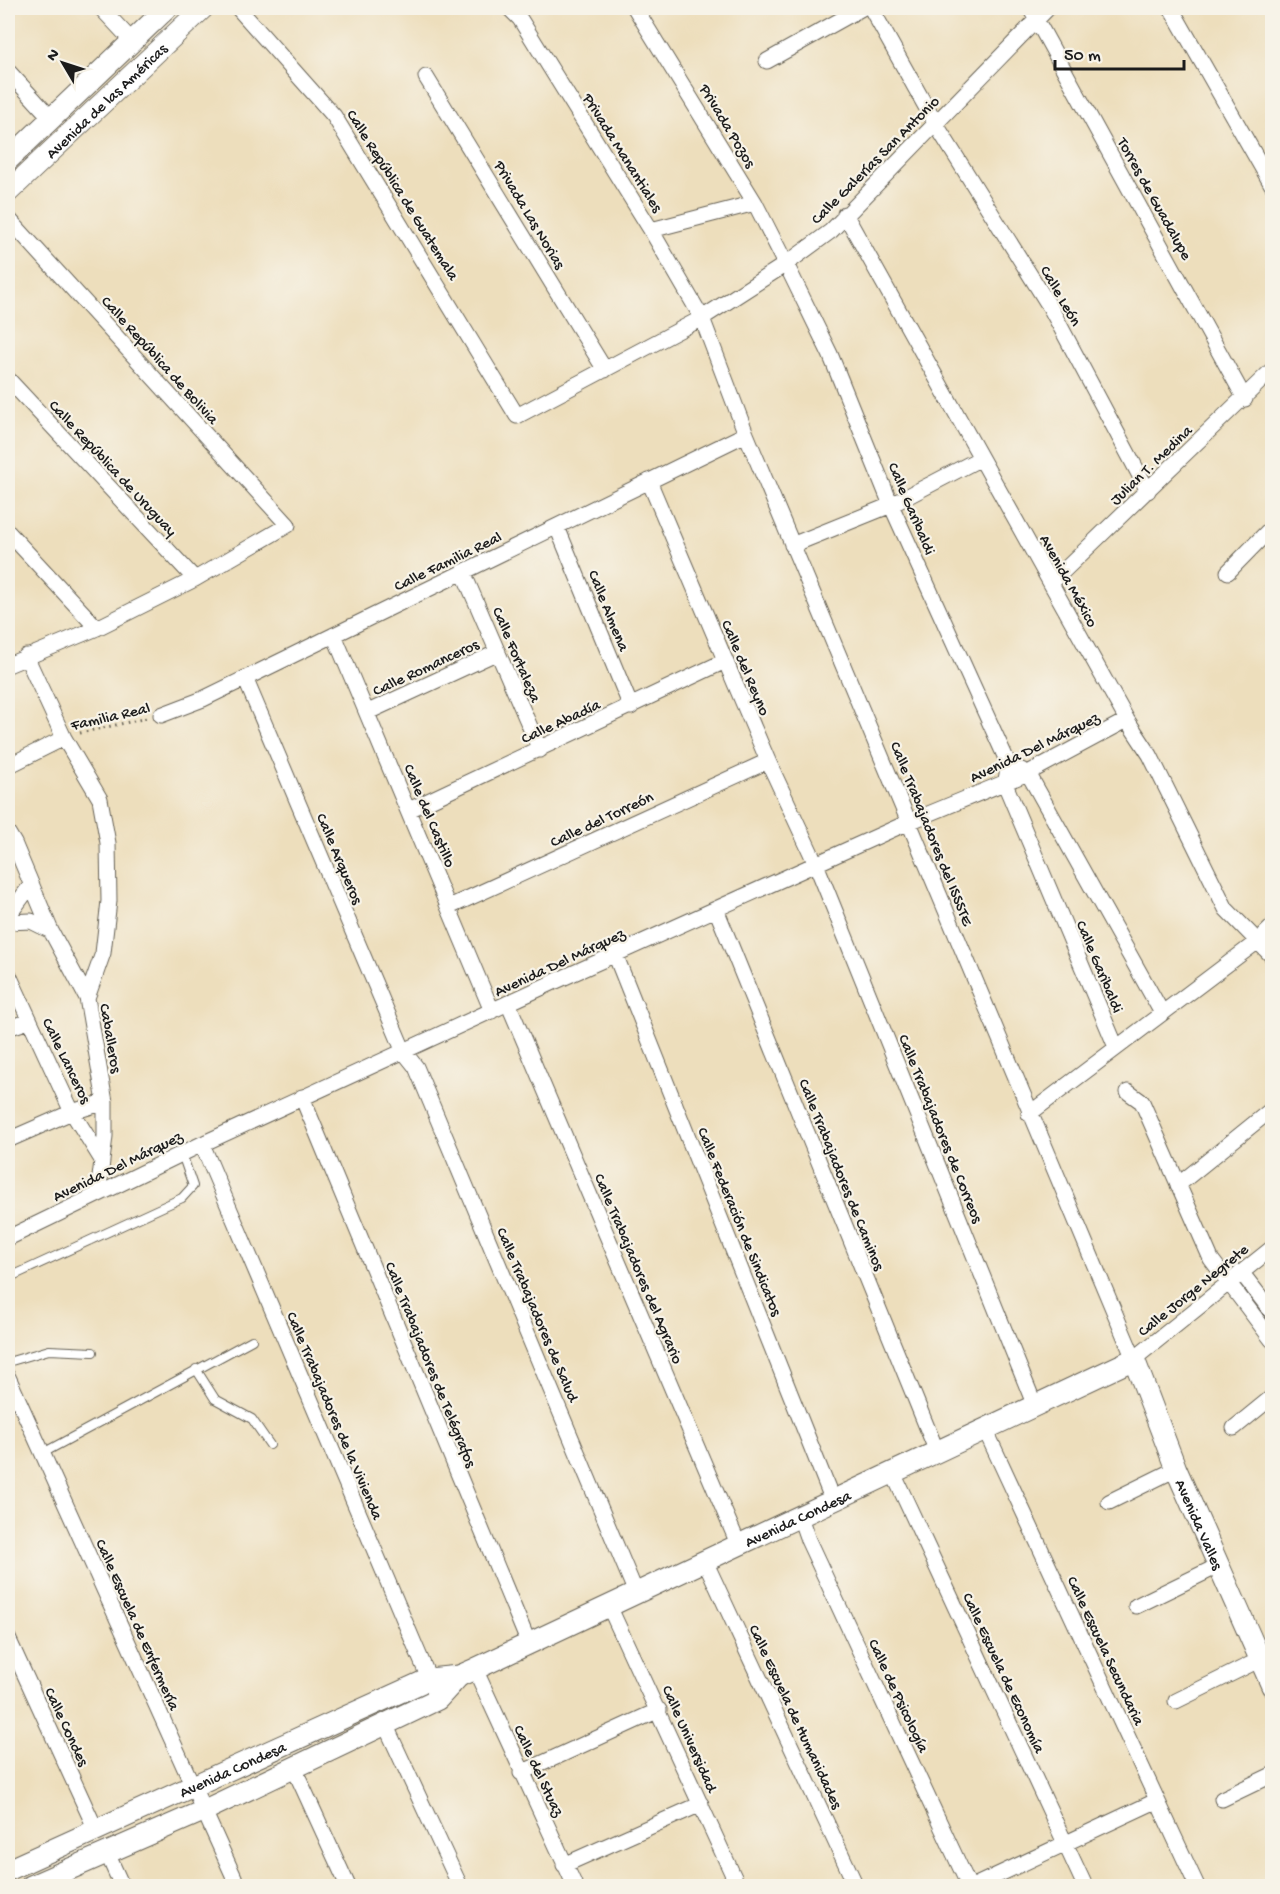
<svg xmlns="http://www.w3.org/2000/svg" width="1280" height="1894" font-family="'Gochi Hand',sans-serif">
<rect width="100%" height="100%" fill="#f7f3e8"/>
<filter id="ink" filterUnits="userSpaceOnUse"><feTurbulence type="fractalNoise" baseFrequency=".0167" numOctaves="2"/><feDisplacementMap in="SourceGraphic" scale="12" xChannelSelector="R" yChannelSelector="G"/><feConvolveMatrix kernelMatrix="1 2 1 2 8 2 1 2 1" color-interpolation-filters="sRGB"/></filter>
<filter id="wash" filterUnits="userSpaceOnUse"><feTurbulence type="fractalNoise" baseFrequency=".008" numOctaves="4" result="noise"/><feDisplacementMap in="SourceGraphic" scale="24" xChannelSelector="R" yChannelSelector="G"/><feGaussianBlur stdDeviation="1.35" result="paint"/><feColorMatrix in="noise" values="0 0 0 0 0 0 0 0 0 0 0 0 0 0 0 0 0 1.4 0 .05"/><feComposite in="paint" operator="in"/></filter>
<g filter="url(#wash)">
<rect width="100%" height="100%" fill="#eddebc"/>
</g>
<g filter="url(#ink)">
<g fill="none" stroke-linecap="round" stroke-linejoin="round">
<defs>
<path id="lane" d="M8,1278l174,-80 11,-12 -11,-32
M8,1362l41,-12 44,2
M196,1369l19,30 37,20 18,26
M43,1453l209,-113"/>
<path id="street" d="M101,8l31,33
M238,8l96,108 183,300 185,-98 84,-54 45,-33 217,-223
M509,8l11,11 131,211 51,88 44,116 388,925 138,-111
M635,8l120,195 31,61 44,90 61,151 118,260 -4,19 111,263
M871,8l64,115 115,184 98,184
M1030,8l215,391
M1171,8l101,177
M767,61l95,-53
M8,71l43,47
M426,77l179,293
M845,214l282,506 23,35 76,154 46,47
M8,218l280,307 -93,54 -98,49 -89,37
M651,230l104,-27
M8,379l187,200
M649,481l119,280 48,103 219,542
M557,527l74,180
M8,532l89,96
M792,545l99,-40 90,-47
M463,572l77,178
M1228,572l44,-45
M1051,583l221,-213
M334,635l158,376
M26,656l38,82 36,61 8,44 1,58 -6,52 -16,45
M245,678l159,374 12,15 220,526
M368,712l130,-60
M161,715l42,-16 543,-265
M8,766l56,-28
M1019,769l9,4 134,240
M409,810l316,-149
M8,833l6,10 37,88 36,67 18,104v34l-7,58
M449,907l319,-146
M716,909l221,543
M8,916l23,-31
M8,922l23,-1 20,10
M615,954l218,547
M8,973l64,139 30,48
M508,1003l231,543
M8,1028l21,-7
M1128,1092l14,10 69,157 61,81
M302,1097l227,547
M1029,1114l229,-173 14,-14
M8,1140l64,-28 33,-10
M202,1144l231,544
M1178,1185l94,-76
M8,1238l194,-94 354,-163 353,-159 119,-49 99,-53
M1241,1272l31,40
M8,1377l230,509
M1234,1428l38,-31
M985,1429l212,457
M893,1473l192,413
M1109,1502l67,-33
M800,1517l8,23 161,346
M705,1561l151,325
M609,1606l129,280
M1136,1606l84,-41
M8,1638l88,192
M475,1669l100,217
M1176,1701l85,-42
M385,1724l75,162
M293,1766l55,120
M521,1773l138,-63
M1222,1799l50,-24
M107,1853l15,33
M564,1865l137,-61
M974,1886l182,-85"/>
<g id="secondary">
<path d="M8,160l159,-152"/>
<path id="s1" d="M8,192l195,-184"/>
<path id="s2" d="M8,1870l421,-191 30,-3 16,-7 659,-310 42,110 96,217"/>
<path d="M31,1886l172,-75 235,-112 21,-23"/>
</g>
</defs>
<use href="#lane" stroke="#656054" stroke-width="10"/>
<use href="#street" stroke="#656054" stroke-width="17"/>
<use href="#secondary" stroke="#656054" stroke-width="23"/>
<path stroke="#656054" stroke-width="3" stroke-dasharray="1.5 4.5" stroke-linecap="butt" d="M80,733l67,-15"/>
<use href="#lane" stroke="#fff" stroke-width="8"/>
<use href="#street" stroke="#fff" stroke-width="15"/>
<use href="#secondary" stroke="#fff" stroke-width="21"/>
</g>
</g>
<g text-anchor="middle" stroke-width="4.5" stroke-linejoin="round" paint-order="stroke">
<g font-size="16" fill="#1c1c1c" stroke="#f7f3e8">
<text dy="6" stroke="none"><textPath href="#s1" startOffset="134">Avenida de las Américas</textPath></text>
<text transform="translate(729 125) rotate(59)" y="6">Privada Pozos</text>
<text transform="translate(624 152) rotate(58)" y="6">Privada Manantiales</text>
<text transform="translate(874 159) rotate(-45)" y="6">Calle Galerías San Antonio</text>
<text transform="translate(404 194) rotate(58)" y="6">Calle República de Guatemala</text>
<text transform="translate(1156 198) rotate(61)" y="6">Torres de Guadalupe</text>
<text transform="translate(531 214) rotate(59)" y="6">Privada Las Norias</text>
<text transform="translate(1062 295) rotate(60)" y="6">Calle León</text>
<text transform="translate(161 359) rotate(48)" y="6">Calle República de Bolivia</text>
<text transform="translate(1150 464) rotate(-44)" y="6">Julian T. Medina</text>
<text transform="translate(114 467) rotate(47)" y="6">Calle República de Uruguay</text>
<text transform="translate(913 508) rotate(67)" y="6">Calle Garibaldi</text>
<text transform="translate(447 560) rotate(-26)" y="6">Calle Familia Real</text>
<text transform="translate(1070 580) rotate(61)" y="6">Avenida México</text>
<text transform="translate(610 610) rotate(68)" y="6">Calle Almena</text>
<text transform="translate(518 654) rotate(67)" y="6">Calle Fortaleza</text>
<text transform="translate(425 666) rotate(-25)" y="6">Calle Romanceros</text>
<text transform="translate(747 667) rotate(67)" y="6">Calle del Reyno</text>
<text transform="translate(110 715) rotate(-13)" y="6">Familia Real</text>
<text transform="translate(560 720) rotate(-25)" y="6">Calle Abadía</text>
<text transform="translate(1034 746) rotate(-26)" y="6">Avenida Del Márquez</text>
<text transform="translate(431 815) rotate(67)" y="6">Calle del Castillo</text>
<text transform="translate(601 818) rotate(-25)" y="6">Calle del Torreón</text>
<text transform="translate(933 833) rotate(68)" y="6">Calle Trabajadores del ISSSTE</text>
<text transform="translate(341 858) rotate(67)" y="6">Calle Arqueros</text>
<text transform="translate(559 961) rotate(-25)" y="6">Avenida Del Márquez</text>
<text transform="translate(1101 966) rotate(67)" y="6">Calle Garibaldi</text>
<text transform="translate(112 1038) rotate(80)" y="6">Caballeros</text>
<text transform="translate(68 1060) rotate(64)" y="6">Calle Lanceros</text>
<text transform="translate(942 1128) rotate(68)" y="6">Calle Trabajadores de Correos</text>
<text transform="translate(117 1165) rotate(-26)" y="6">Avenida Del Márquez</text>
<text transform="translate(843 1174) rotate(68)" y="6">Calle Trabajadores de Caminos</text>
<text transform="translate(741 1221) rotate(68)" y="6">Calle Federación de Sindicatos</text>
<text transform="translate(640 1268) rotate(67)" y="6">Calle Trabajadores del Agrario</text>
<text transform="translate(1192 1289) rotate(-39)" y="6">Calle Jorge Negrete</text>
<text transform="translate(539 1314) rotate(67)" y="6">Calle Trabajadores de Salud</text>
<text transform="translate(432 1364) rotate(68)" y="6">Calle Trabajadores de Telégrafos</text>
<text transform="translate(336 1415) rotate(67)" y="6">Calle Trabajadores de la Vivienda</text>
<text dy="6" stroke="none"><textPath href="#s2" startOffset="866">Avenida Condesa</textPath></text>
<text dy="6" stroke="none"><textPath href="#s2" startOffset="1416">Avenida Valles</textPath></text>
<text transform="translate(139 1624) rotate(66)" y="6">Calle Escuela de Enfermería</text>
<text transform="translate(1107 1650) rotate(65)" y="6">Calle Escuela Secundaria</text>
<text transform="translate(1005 1672) rotate(65)" y="6">Calle Escuela de Economía</text>
<text transform="translate(900 1695) rotate(65)" y="6">Calle de Psicología</text>
<text transform="translate(797 1716) rotate(65)" y="6">Calle Escuela de Humanidades</text>
<text transform="translate(68 1726) rotate(65)" y="6">Calle Condes</text>
<text transform="translate(691 1738) rotate(66)" y="6">Calle Universidad</text>
<text dy="6" stroke="none"><textPath href="#s2" startOffset="246">Avenida Condesa</textPath></text>
<text transform="translate(540 1770) rotate(65)" y="6">Calle del Stuaz</text>
</g>
</g>
<rect width="1280" height="1894" fill="none" stroke="#f7f3e8" stroke-width="30"/>
<g transform="translate(63 63) rotate(309)" stroke="#f7f3e8" stroke-width="4.5" paint-order="stroke">
<path d="M0-4.5L10 22L0 15L-10 22Z" fill="#1c1c1c"/>
<text y="-9" font-size="16" font-weight="bold" text-anchor="middle" fill="#1c1c1c">N</text>
</g>
<path d="M1055 60v9h129v-9" fill="none" stroke="#1c1c1c" stroke-width="3"/>
<text x="1064" y="60" font-size="18" fill="#1c1c1c" stroke="#f7f3e8" stroke-width="4.5" paint-order="stroke">50 m</text>
</svg>
